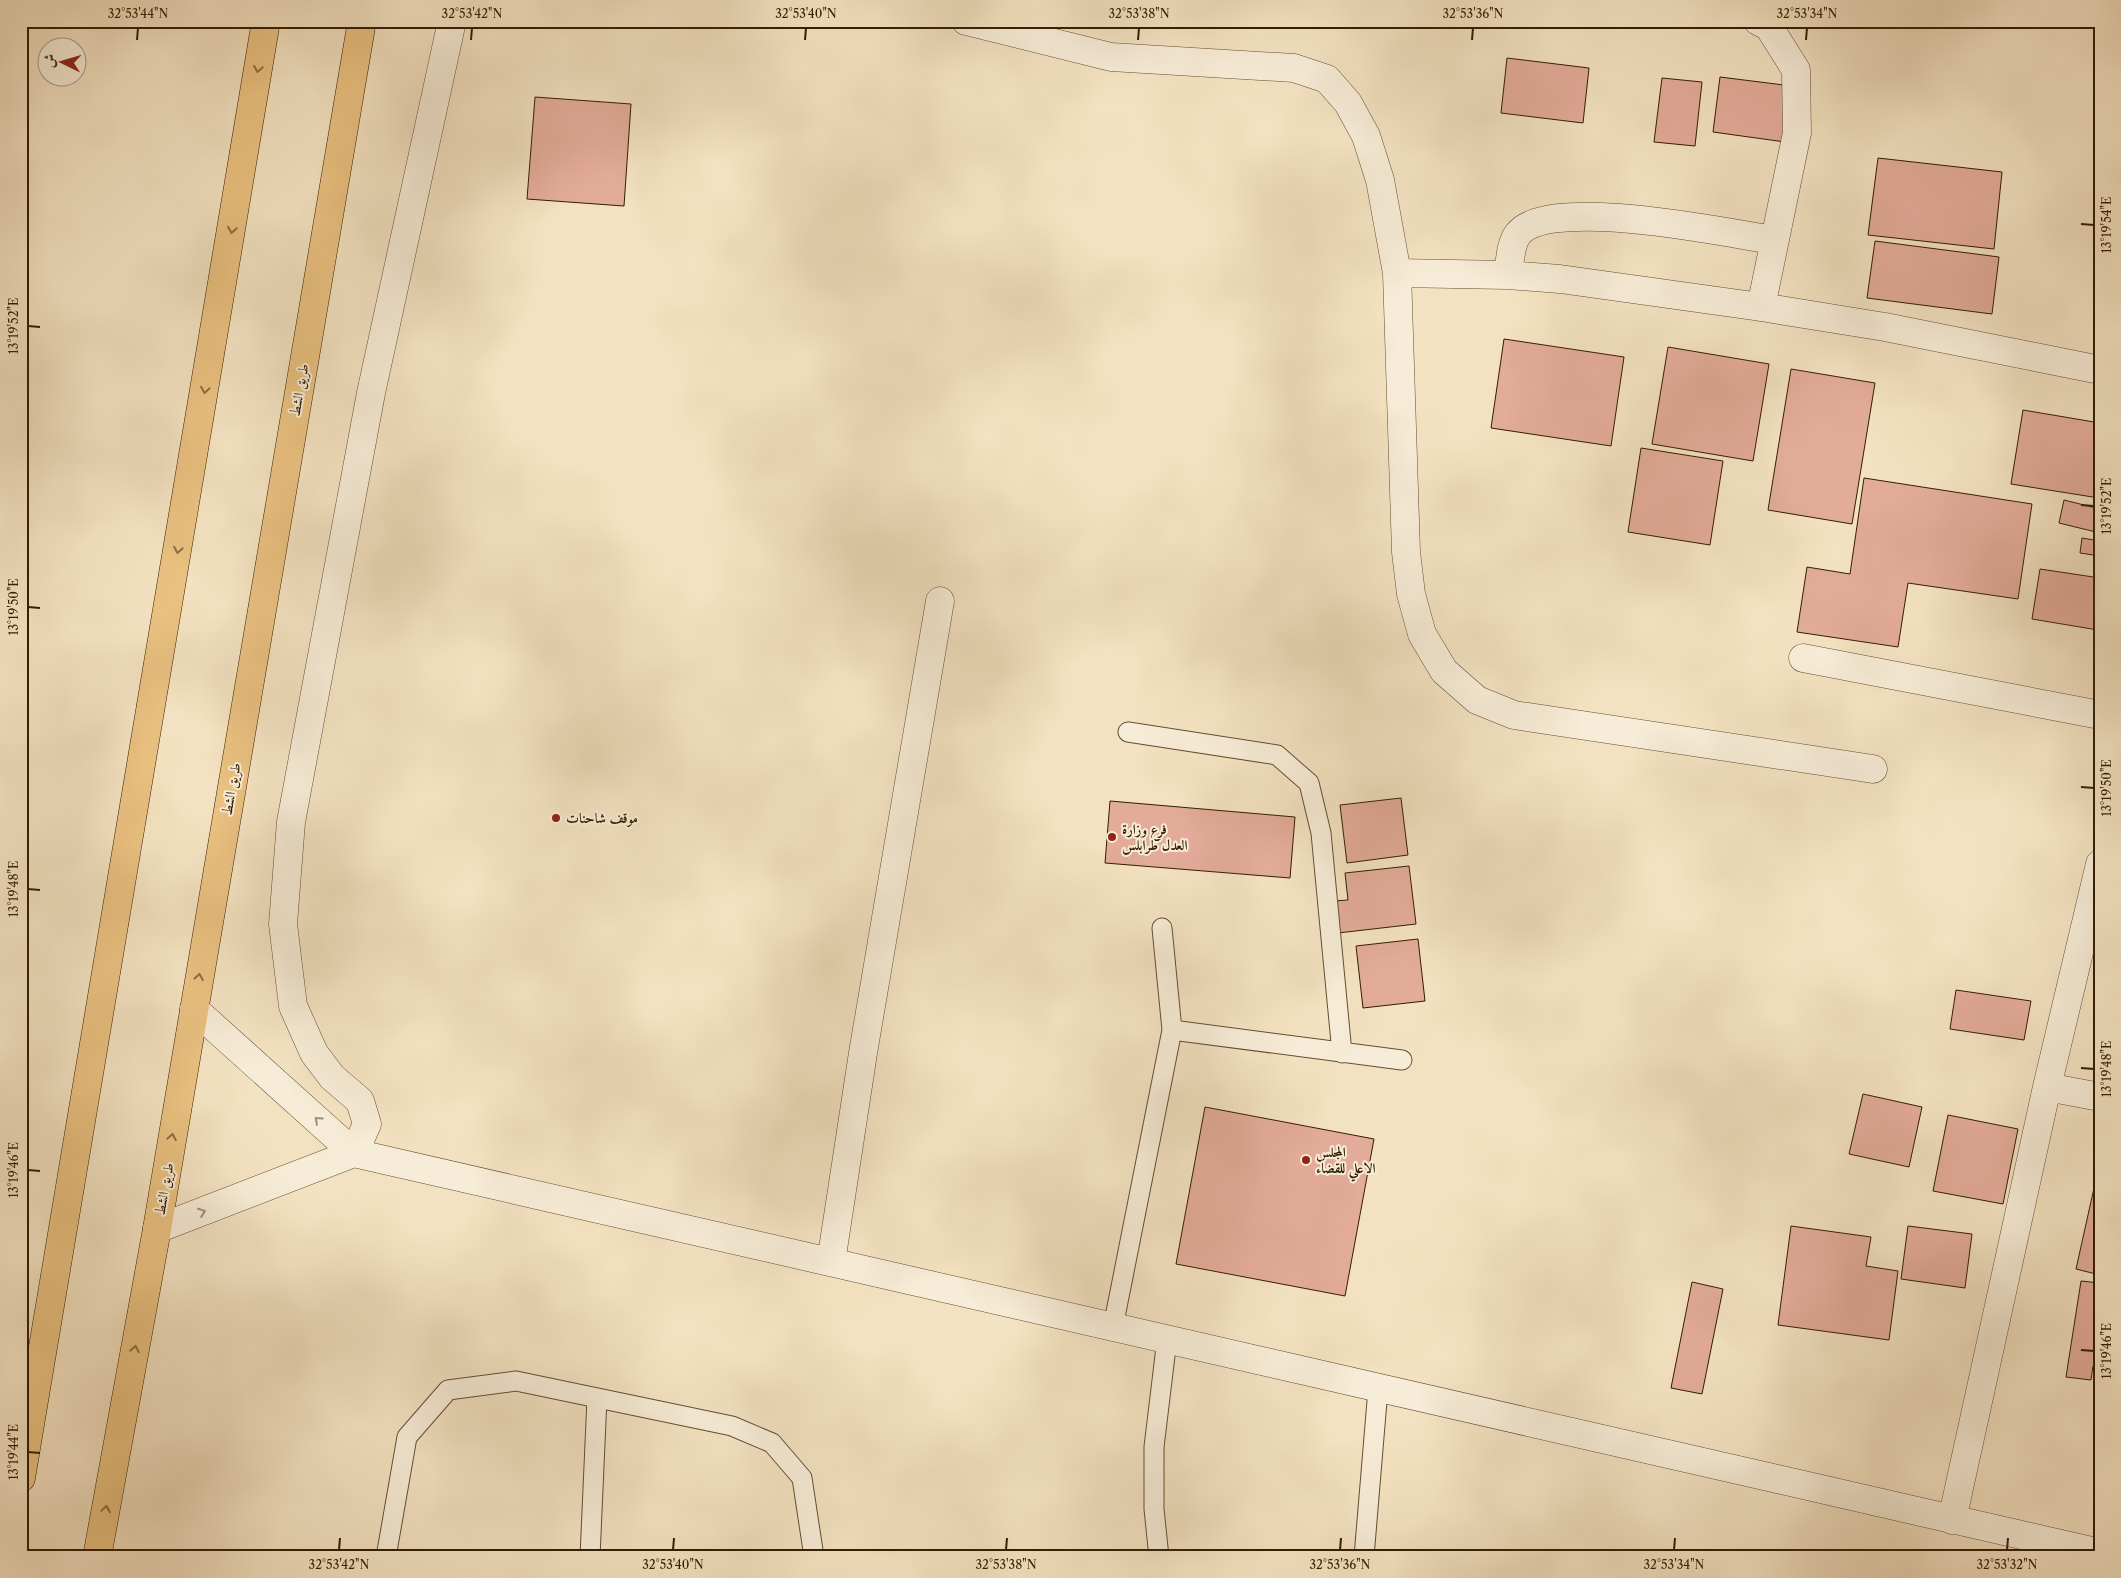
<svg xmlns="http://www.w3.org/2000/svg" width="2121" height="1578" font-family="'Libre Caslon Text',Amiri,serif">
<rect width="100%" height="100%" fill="#f3e2c1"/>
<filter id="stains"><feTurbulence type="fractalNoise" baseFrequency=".004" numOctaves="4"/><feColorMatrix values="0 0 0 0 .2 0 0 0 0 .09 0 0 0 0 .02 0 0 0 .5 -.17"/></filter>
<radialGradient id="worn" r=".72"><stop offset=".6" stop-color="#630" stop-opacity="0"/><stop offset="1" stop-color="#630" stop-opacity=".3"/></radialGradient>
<path fill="#e3ab9a" stroke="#331d00" d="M1507,58l82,10 -6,55 -82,-10z
M1720,77l72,9 -7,56 -72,-10z
M1662,78l40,4 -7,64 -41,-4z
M535,97l96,7 -7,102 -97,-7z
M1878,158l124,14 -8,77 -126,-14z
M1875,241l124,16 -7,57 -125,-16z
M1504,339l120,18 -13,89 -120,-18z
M1668,347l101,17 -16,97 -101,-17z
M1791,369l84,14 -23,141 -84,-14z
M2023,410l77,13 -1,75 -88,-14z
M1641,448l82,13 -13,84 -82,-13z
M1864,478l168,26 -14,95 -110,-16 -10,64 -101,-15 10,-65 43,7z
M2064,500l36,9v24l-41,-10z
M2082,538l18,3v15l-20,-3z
M2040,569l60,9 -2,52 -66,-11z
M1401,798l7,57 -61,8 -7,-58z
M1110,801l185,16 -5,61 -185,-15z
M1409,866l7,58 -78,9 -4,-32 14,-1 -3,-27z
M1418,939l7,62 -62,7 -7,-62z
M1956,990l75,11 -7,39 -74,-11z
M1863,1094l59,13 -13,60 -60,-13z
M1205,1107l169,32 -29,157 -169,-32z
M1948,1115l70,14 -15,75 -70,-13z
M2100,1161v114l-24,-6z
M1791,1226l80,11 -5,29 32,5 -9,69 -111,-15z
M1908,1226l64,8 -7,54 -64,-9z
M2081,1281l19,2v84l-7,-1 -2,14 -25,-3z
M1692,1282l31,7 -21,105 -31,-6z"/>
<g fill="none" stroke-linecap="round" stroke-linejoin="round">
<defs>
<path id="service" d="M1128,732l149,23 32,28 12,50 21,220
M1172,1030l230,30
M1113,1327l59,-297 -10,-102
M386,1557l21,-120 41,-47 68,-9 216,45 40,17 30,35 12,79
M590,1557l7,-159
M1159,1557l-5,-48v-62l13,-108
M1364,1557l14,-168"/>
<path id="minor" d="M966,21l145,36 183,11 33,11 21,24 18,33 14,44 17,93 9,279 5,42 11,40 22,37 33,29 37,15 359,54
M1758,21l11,6 27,43 1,63 -36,174
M1397,273l111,2 52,4 201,28 124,20 215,43
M1508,275c2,-12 2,-31 10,-41 31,-39 208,-1 256,6
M1803,658l297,57
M194,1009l160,144 1746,400
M2047,1087l53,10
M157,1229l197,-76 13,-29 -7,-23 -28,-24 -18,-24 -21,-47 -10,-82 8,-102 80,-429 81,-372
M831,1262l32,-209 77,-452
M1952,1520l95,-433 53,-223"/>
<path id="trunk" d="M21,1478l245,-1457
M97,1557l60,-328 205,-1208"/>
</defs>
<use href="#service" stroke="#634e30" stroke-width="21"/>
<use href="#minor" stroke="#634e30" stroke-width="29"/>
<use href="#trunk" stroke="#331d00" stroke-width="29"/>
<use href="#service" stroke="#f7ecd7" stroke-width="19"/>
<use href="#minor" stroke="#f7ecd7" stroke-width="28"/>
<use href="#trunk" stroke="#eac180" stroke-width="28"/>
</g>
<defs><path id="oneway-chevron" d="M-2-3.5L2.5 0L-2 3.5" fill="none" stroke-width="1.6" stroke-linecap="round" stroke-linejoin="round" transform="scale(1.25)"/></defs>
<g stroke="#8e6f40">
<use href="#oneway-chevron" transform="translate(258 69) rotate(99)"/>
<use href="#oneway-chevron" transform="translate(232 230) rotate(99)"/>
<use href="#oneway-chevron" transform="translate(205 390) rotate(99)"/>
<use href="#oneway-chevron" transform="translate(178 550) rotate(100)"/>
<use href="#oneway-chevron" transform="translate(199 977) rotate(-80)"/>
<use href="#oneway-chevron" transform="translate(172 1137) rotate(-80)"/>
<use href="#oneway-chevron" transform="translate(135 1349) rotate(-80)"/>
<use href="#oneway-chevron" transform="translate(106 1509) rotate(-80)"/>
</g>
<g stroke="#9f8f76">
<use href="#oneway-chevron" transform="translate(318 1120) rotate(-138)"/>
<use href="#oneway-chevron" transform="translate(202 1212) rotate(-21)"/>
</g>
<path fill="none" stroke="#331d00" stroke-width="2" d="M137,40l1,-12M471,40l1,-12M805,40l1,-12M1138,40l1,-12M1472,40l1,-12M1806,40l1,-12M2081,224l13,1M28,326l12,1M2081,505l13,1M28,607l12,1M2081,787l13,1M28,889l12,1M2081,1068l13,1M28,1170l12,1M2081,1350l13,1M28,1452l12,1M339,1550l1,-12M673,1550l1,-12M1006,1550l1,-12M1340,1550l1,-12M1674,1550l1,-12M2007,1550l1,-12"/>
<g fill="#8f2418" stroke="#f7ecd7" stroke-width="2">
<circle cx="556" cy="818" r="5"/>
<circle cx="1112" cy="837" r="5"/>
<circle cx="1306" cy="1160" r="5"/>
</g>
<g text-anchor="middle" stroke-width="4" stroke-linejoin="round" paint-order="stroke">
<g font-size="14" fill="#331d00" stroke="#f7ecd7">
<text transform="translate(299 390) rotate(-80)" y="5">طريق الشط</text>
<text transform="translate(231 789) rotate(-80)" y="5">طريق الشط</text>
<text transform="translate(164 1189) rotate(-80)" y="5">طريق الشط</text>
</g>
<g font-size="14" font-weight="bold" fill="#331d00" stroke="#f7ecd7" text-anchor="start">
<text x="566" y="823">موقف شاحنات</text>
<text x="1122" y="834">فرع وزارة<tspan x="1122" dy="16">العدل طرابلس</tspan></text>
<text x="1316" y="1157">المجلس<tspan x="1316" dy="16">الاعلي للقضاء</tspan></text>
</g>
</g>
<rect width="2121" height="1578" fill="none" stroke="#f3e2c1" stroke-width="55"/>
<g transform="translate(62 62) rotate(275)"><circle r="24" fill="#f7ecd7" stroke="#a99981"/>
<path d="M0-4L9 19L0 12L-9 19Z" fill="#8f2418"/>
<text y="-8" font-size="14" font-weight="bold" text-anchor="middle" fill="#331d00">ش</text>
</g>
<rect x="28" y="28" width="2066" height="1522" fill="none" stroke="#331d00" stroke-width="2"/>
<g font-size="12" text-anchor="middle" fill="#331d00">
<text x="138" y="18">32°53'44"N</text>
<text x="472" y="18">32°53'42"N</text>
<text x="806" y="18">32°53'40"N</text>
<text x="1139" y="18">32°53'38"N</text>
<text x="1473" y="18">32°53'36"N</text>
<text x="1807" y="18">32°53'34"N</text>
<text transform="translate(2107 225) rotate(-90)" y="4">13°19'54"E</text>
<text transform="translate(14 326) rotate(-90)" y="4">13°19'52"E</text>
<text transform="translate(2107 506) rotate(-90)" y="4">13°19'52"E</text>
<text transform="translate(14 607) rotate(-90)" y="4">13°19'50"E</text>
<text transform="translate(2107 788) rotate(-90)" y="4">13°19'50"E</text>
<text transform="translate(14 889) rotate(-90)" y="4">13°19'48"E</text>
<text transform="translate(2107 1069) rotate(-90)" y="4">13°19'48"E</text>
<text transform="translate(14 1170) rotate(-90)" y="4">13°19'46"E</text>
<text transform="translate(2107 1351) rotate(-90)" y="4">13°19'46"E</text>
<text transform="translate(14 1452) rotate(-90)" y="4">13°19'44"E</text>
<text x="339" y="1569">32°53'42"N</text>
<text x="673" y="1569">32°53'40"N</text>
<text x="1006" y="1569">32°53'38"N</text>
<text x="1340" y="1569">32°53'36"N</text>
<text x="1674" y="1569">32°53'34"N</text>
<text x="2007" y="1569">32°53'32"N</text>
</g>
<rect width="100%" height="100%" filter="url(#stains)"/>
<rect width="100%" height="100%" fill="url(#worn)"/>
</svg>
